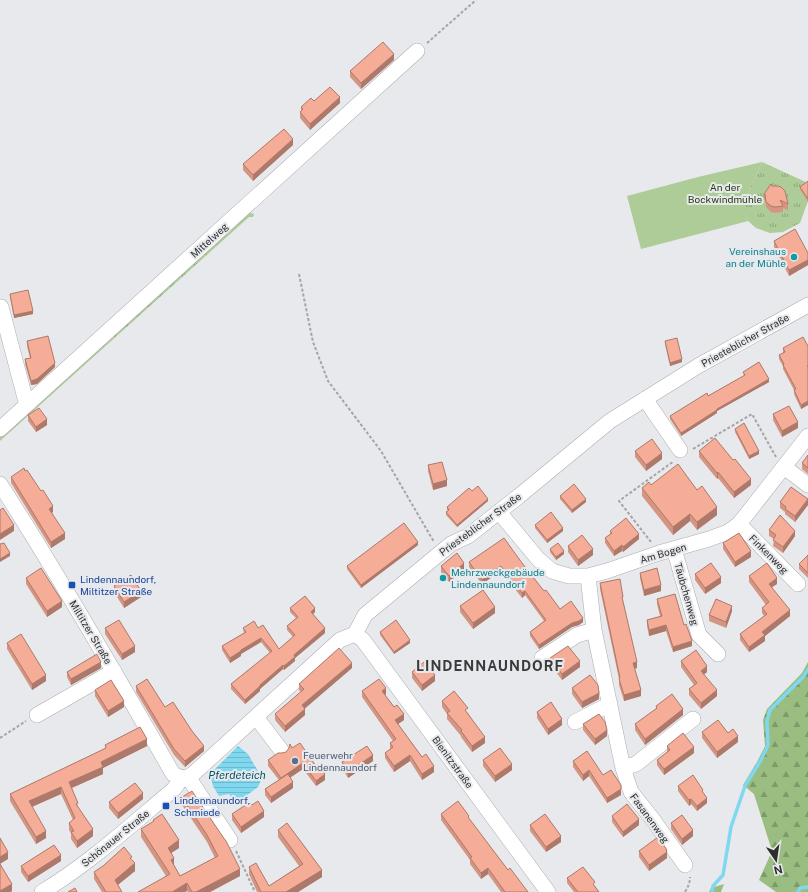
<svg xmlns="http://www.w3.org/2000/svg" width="808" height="892" font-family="'Public Sans',sans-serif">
<defs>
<pattern id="grass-tufts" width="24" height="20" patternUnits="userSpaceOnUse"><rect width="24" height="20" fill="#adcc97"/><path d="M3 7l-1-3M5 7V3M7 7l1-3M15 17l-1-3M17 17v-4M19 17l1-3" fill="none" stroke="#8da67c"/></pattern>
<pattern id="forest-firs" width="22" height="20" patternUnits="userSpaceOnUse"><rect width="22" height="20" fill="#9abd81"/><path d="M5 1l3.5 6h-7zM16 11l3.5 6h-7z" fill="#7e9a6a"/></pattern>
<pattern id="water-rules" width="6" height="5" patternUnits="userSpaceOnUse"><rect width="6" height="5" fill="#7fd8ef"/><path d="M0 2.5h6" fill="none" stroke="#6ebacd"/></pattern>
</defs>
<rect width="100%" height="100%" fill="#e8e9ec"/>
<path fill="url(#grass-tufts)" d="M762,162l46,21v18l-8,22 -17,9 -13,1 -14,-5 -8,-7 -3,-7v-15z
M247,212l7,2 -1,3h-4l-249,224v-6z"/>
<path fill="url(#forest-firs)" d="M808,662v230h-32l-17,-12 13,-29 -18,-57 -11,-9 14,-23 8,-16 -2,-26 4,-11 35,-36z
M724,884l-3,8h-12l2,-4z"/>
<path fill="#adcc97" d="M762,162l-17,37v15l3,7 -107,28 -14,-53 71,-19z"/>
<path fill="url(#water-rules)" d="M238,746l10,8 14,24 -4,9 -23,17 -6,-10 -10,2 -6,-10 -3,-12z"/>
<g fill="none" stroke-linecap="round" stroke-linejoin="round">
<path stroke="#7fd8ef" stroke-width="3.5" d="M712,892l1,-6 10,-11 8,-48 14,-41 16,-26 7,-15 -1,-24 3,-11 34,-34 4,-7
M798,892l2,-4 8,-1"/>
<defs>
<path id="minor" d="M1,307l24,91 4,5
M645,399l35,51
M0,429l417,-378
M784,467l24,18
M0,484c61,95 117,192 173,290l9,4
M499,512l39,47 14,12 17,5h19l19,-5 52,-18 50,-14 19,-7 11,-8 69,-88
M739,524l59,60
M674,549l25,86 19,19
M588,576l6,54 29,138 8,24 23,29 31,44
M355,634l8,6 185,252
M542,658l35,-23 17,-5
M37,715l77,-44
M256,717l25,33
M575,722l35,-18
M623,768l13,-4 57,-45
M188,777l42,63
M182,778l6,-1 5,-3 147,-134 15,-6 10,-19 86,-71 17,-8 51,-40 91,-75 88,-55 110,-61
M42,892c48,-29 89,-67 131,-102l9,-12"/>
</defs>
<use href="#minor" stroke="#adadb0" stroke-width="16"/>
<path stroke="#a5a5a7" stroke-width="2" stroke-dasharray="3 2" stroke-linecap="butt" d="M427,43l49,-43
M299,274l14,68 15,39 53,70 53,91
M693,449l59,-35 24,43
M651,542l-32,-41 55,-40
M0,738l26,-17
M236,851l19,41
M685,892c3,-5 5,-9 5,-15"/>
<use href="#minor" stroke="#fff" stroke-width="15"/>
</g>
<path fill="#d49583" d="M394,60l-33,29 -11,-12v-6z
M314,101l26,2 -30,27 -10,-12v-6l1,-1v-4z
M293,145l-40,36 -10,-11v-6z
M808,181v21l-8,-13v-2z
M772,186l16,18v6l-5,-2v4l-8,1 -4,-1 -5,-5 -1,-7h-1v-6z
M774,241l34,12v12l-19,11 -15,-29z
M10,294l23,20 -19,4 -4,-21z
M27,341l28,26 -18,17 -6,1 -6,-21v-5l5,-1 -3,-12z
M665,341l17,21 -12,4 -5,-22z
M808,346v59l-7,4 -7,-15v-4l-11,-21v-3l-4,-7v-4l4,-2v-5z
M743,372l26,10 -52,29v2l-36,23 -11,-17v-3l38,-20 36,-20z
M773,414l25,14 -16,9 -9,-17z
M28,415l19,10 -11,7 -8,-11z
M735,429l24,25 -10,5 -14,-27z
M635,451l27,8 -16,12 -11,-14z
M699,451l52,34 -17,13 -16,-20 -1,1 -18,-22z
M808,455v19l-6,-5v-6z
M428,465l19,21 -14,4 -5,-19z
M11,477l42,35 -1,1 13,26 -14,9 -40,-65z
M651,485l46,5 20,25 -20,15 -7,-9 -17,14 -31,-39v-8z
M472,491l16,10 -31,26 -11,-12v-3l2,-1 -1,-1v-3z
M560,496l26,6 -14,11 -12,-14z
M780,502l28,3 -13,17 -10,-8v-2l-5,-4z
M535,525l28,6 -16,12 -12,-15z
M769,530l26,6 -12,17 -10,-7 1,-7 -5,-3z
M610,531l29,8 -16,13 -1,-1 -8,5 -9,-13v-5l5,-4z
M723,543l28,14 -16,10 -12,-18z
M418,545l-57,43 -14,-19v-3z
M568,546l25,9 -15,11 -10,-14z
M550,549l14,5 -8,6 -6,-8z
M808,555v23l-9,-9v-5z
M469,562l53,1 22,28 16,18 23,13 -4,3 -7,2 -33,22 -9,-13v-4l14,-11 -19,-26 -3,3 -21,-27 -19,13 -13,-17z
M441,566l23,3 -15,13 -8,-10z
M640,573l21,18 -17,5 -4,-18z
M695,574l26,9 -16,11 -10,-14z
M749,576l28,8 -5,3 18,29 -25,20v5l-16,11 -9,-12v-6l24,-18 -2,-3v-5l4,-3 -17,-23z
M26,578l36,29 -15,10 -21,-33z
M600,583l23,18 14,67 -3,1 7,27 -17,5 -5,-16v-6l-19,-90z
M114,586l27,11 -17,11 -10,-16z
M657,599l27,26 8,21 -19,6 -7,-21 -17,5 -2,-10v-6l13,-4 -3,-12z
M460,606l35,7 -22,16 -13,-17z
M290,608l25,4 -2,2 12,19 -30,25v3l-11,9 -1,-1 -23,20v2l-15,13 -14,-15v-5l39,-31 -9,-11 -20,12v2l-11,7 -8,-13v-4l22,-13 -1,-5h15l21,21 14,-12 -6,-7v-4l9,-8 -6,-6z
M732,611l-6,17 -17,-7v-6z
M105,628l30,24 -13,8 -17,-26z
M380,632l30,11 -16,11 -14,-19z
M7,643l39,38 -14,9 -25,-41z
M550,658l30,9 -18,13 -12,-16z
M681,661l26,11 -3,2 13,22 -16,13 -12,-14v-6l5,-4 -13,-18z
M101,668l-30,17 -4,-8v-5z
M352,668l-47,40v7l-20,17 -10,-12v-6l26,-22 -2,-2v-6z
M412,672l23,9 -13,10 -10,-13z
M136,686l29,21 39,44 -19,16 -11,-12 -38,-63z
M572,688l27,11 -17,9 -10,-14z
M95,690l29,17 -16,10 -13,-21z
M362,691l24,3 -1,1 19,25 -6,4 24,33 12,15 -12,8 -12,-19 -16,11 -9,-14v-5l5,-4v-6l3,-2 -31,-44z
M442,701l26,12 17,30 -13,9 -11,-15v-1l-14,-17v-5l-5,-7z
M656,706l27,9 -38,30 -10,-15v-6l21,-15z
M537,712l25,13 -14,10 -11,-17z
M583,724l24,12 -12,9 -12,-15z
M702,732l26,1 10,9 -21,16 -15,-20z
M105,745l42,1 -44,22v6l-31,14 6,19 15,29 -16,12 -6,-9v-6l-2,-3v-7l4,-3 -12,-26 -29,13 14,31 -10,6 -26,-43v-7l95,-45z
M667,746l27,7 -30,22 -7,-10v-5l10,-8z
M292,748l33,32 -9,6 -13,-17 -13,8 3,11 -22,15 -6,-8v-6l14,-9 -11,-14v-6l18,-8z
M483,760l29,10 -17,12 -12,-16z
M373,761l-25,17 -6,-10v-6z
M573,761l30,14 18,20 -14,8 -18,-27 -6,5 -10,-14z
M678,786l25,7 4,10 -10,8 -6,-7 -2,2 -11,-15z
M182,797l58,79 -30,16h-22l-1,-1 -21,-15 -25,-39v-8l12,-7v-2l26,28 -8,5 3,12 6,11 35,-18 -8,-16 -25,-37z
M143,799l-25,20 -9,-11v-6z
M252,805l12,12 -23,16 -9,-13v-6z
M441,814l28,5 39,51 20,22h-27l-13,-18 -7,5 -11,-15v-4l-29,-40z
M612,816l27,9 -16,12 -11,-15z
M671,823l22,13 -11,9 -11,-16z
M530,825l31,17 -15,10 -16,-21z
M278,830l44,47 -24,15h-41l-8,-18v-7l20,19 30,-20 -21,-29z
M667,850v8l-18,13 -10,-14v-6z
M132,860l3,11 -17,14 4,7h-20l-8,-13v-7z
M61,861l-33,21 -7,-10v-6z
M567,878l28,8 4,6h-25l-7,-9z"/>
<path fill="#ac796a" d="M394,54v6l-33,29v-6z
M340,97v6l-30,27v-6z
M293,139v6l-40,36v-6z
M808,260v5l-19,11v-6z
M33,311v3l-19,4v-3z
M682,359v3l-12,4v-3z
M55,363v4l-18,17 -6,1v-4z
M769,379v3l-52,29v2l-36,23v-3l36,-24z
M808,401v4l-7,4v-4z
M47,419v6l-11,7v-5z
M798,422v6l-16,9v-6z
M759,451v3l-10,5v-3z
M662,453v6l-16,12v-6z
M718,472v6l-1,1v-6z
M751,479v6l-17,13v-6z
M447,480v6l-14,4v-6z
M488,499v2l-31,26v-2z
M586,499v3l-14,11v-3z
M808,499v6l-13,17v-6z
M53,506v6l-4,2v-5z
M717,507v8l-20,15v-8z
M690,514v7l-17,14v-8z
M14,525v6l-14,9v-6z
M563,528v3l-16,12v-3z
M795,531v5l-12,17v-6z
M65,533v6l-14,9v-6z
M639,534v5l-16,13v-5z
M418,542v3l-57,43v-3z
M622,545v6l-8,5v-5z
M593,549v6l-15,11v-6z
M564,551v3l-8,6v-3z
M751,551v6l-16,10v-5z
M10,553v3l-10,6v-3z
M464,563v6l-15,13v-6z
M501,566v5l-19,13v-4z
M721,577v6l-16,11v-6z
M777,578v6l-8,5v-5z
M661,585v6l-17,5v-6z
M141,591v6l-17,11v-6z
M525,591v4l-3,3v-5z
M62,601v6l-15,10v-6z
M732,606v5l-6,17v-6z
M495,607v6l-22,16v-6z
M315,608v4l-4,4v-4z
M790,610v6l-25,20v5l-16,11v-5l13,-15z
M583,618v4l-4,3 -7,2 -33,22v-4l33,-22z
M666,625v6l-17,5v-6z
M325,628v5l-30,25v3l-11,9v-4l10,-11z
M261,638v4l-20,12v2l-11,7v-5l11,-8z
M410,640v3l-16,11v-2z
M692,641v5l-19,6v-5z
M135,646v6l-13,8v-6z
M580,661v6l-18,13v-6z
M101,662v6l-30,17v-6z
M637,662v6l-4,1v-6z
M352,663v5l-50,43v-6z
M283,665v4l-23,20v2l-15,13v-4l15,-15z
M707,666v6l-6,5v-6z
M46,675v6l-14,9v-6z
M435,675v6l-13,10v-6z
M386,688v6l-4,3v-6z
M641,690v6l-17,5v-6z
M717,690v6l-16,13v-6z
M599,693v6l-17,9v-6z
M124,701v6l-16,10v-6z
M305,709v6l-20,17v-6z
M683,709v6l-38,30v-6z
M404,714v6l-9,6v-6z
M562,719v6l-14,10v-6z
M607,730v6l-12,9v-6z
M738,736v6l-21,16v-6z
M485,737v6l-13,9v-6z
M147,739v7l-44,22v6l-34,15v-7l32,-20z
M204,746v5l-19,16v-6z
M694,747v6l-30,22v-6z
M373,755v6l-25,17v-6z
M410,755v6l-16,11v-6z
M303,763v6l-22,15v-6z
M512,764v6l-17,12v-6z
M434,766v6l-12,8v-6z
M589,770v6l-6,5v-6z
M325,774v6l-9,6v-5z
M293,782v6l-22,15v-6z
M61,787v7l-32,14v-7z
M621,789v6l-14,8v-5z
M143,793v6l-25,20v-6z
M707,798v5l-10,8v-5z
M691,799v5l-2,2v-6z
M264,811v6l-23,16v-6z
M639,819v6l-16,12v-5z
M93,829v7l-16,12v-7z
M693,830v6l-11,9v-6z
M46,831v7l-10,6v-7z
M561,836v6l-15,10v-5z
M179,840v8l-11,7v-7z
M667,850v8l-18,13v-6z
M8,852v7l-8,5v-7z
M61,855v6l-33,21v-6z
M174,858v7l-3,-5z
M135,863v8l-20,16v-7z
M488,868v6l-7,5v-6z
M240,869v7l-30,16h-14z
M322,870v7l-24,15h-12z
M187,883v8l-2,1h-13z
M12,884v7l-1,1h-11v-1z"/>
<path fill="#f6ad98" stroke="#ac796a" d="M383,42l11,12 -33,29 -11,-12z
M330,87l10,10 -30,27 -10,-12 3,-3 -2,-2 10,-9 3,3z
M284,129l9,10 -40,36 -10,-11z
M808,181v18l-8,-12z
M771,184l1,2h6l3,1 4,4 3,13 -8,-4 3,6 -8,1 -4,-1 -5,-4 -1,-8h-1z
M795,229l13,24v7l-19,10 -15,-29z
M28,290l5,21 -19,4 -4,-21z
M48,336l7,27 -18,16 -6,2 -6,-22 6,-1 -4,-17z
M803,337l5,9v20h-1l1,1v34l-7,4 -7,-15 2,-1 -13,-24 1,-1 -5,-9 6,-3 -2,-4z
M677,338l5,21 -12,4 -5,-22z
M759,362l10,17 -52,30v1l-36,23 -11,-17 37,-23 1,3 37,-21 -2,-3z
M789,406l9,16 -16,9 -9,-17z
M39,408l8,11 -11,8 -8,-12z
M744,423l15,28 -10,5 -14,-27z
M715,438l18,22 2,-1 16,20 -17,13 -16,-20 -1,1 -18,-22z
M652,439l10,14 -16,12 -11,-14z
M808,455v13l-6,-5z
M442,462l5,18 -14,4 -5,-19z
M678,464l19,26 5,-4 15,21 -20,15 -7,-8 -17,13 -31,-39 7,-6 2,3z
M24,468l1,3 2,-1 14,21 2,-1 10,16 -4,3 16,24 -14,9 -40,-65z
M574,484l12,15 -14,11 -12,-14z
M478,486l10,13 -31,26 -11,-13 3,-2 -2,-3 22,-19 3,3z
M791,487l17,12 -13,17 -10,-7 1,-2 -6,-5z
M3,508l11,17 -14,9v-24z
M551,512l12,16 -16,12 -12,-15z
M780,515l15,16 -12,16 -10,-7 3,-5 -7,-5z
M626,518l13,16 -16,13 -1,-2 -8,6 -9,-13 7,-5 -2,-2z
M404,523l14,19 -57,43 -14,-19z
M739,533l12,18 -16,11 -12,-19z
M582,535l11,14 -15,11 -10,-14z
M504,538l18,25 22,28 2,-1 14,19 11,-8 12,17 -4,3 -7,2 -33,22 -9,-13 16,-12 -21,-29 -3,2 -21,-27 -19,14 -13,-18z
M4,543l6,10 -10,6v-15z
M558,543l6,8 -8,6 -6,-8z
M457,553l7,10 -15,13 -8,-10z
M808,555v18l-9,-9z
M711,563l10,14 -16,11 -10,-14z
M767,563l10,15 -8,6 21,26 -28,22 3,3 -16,12 -9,-13 27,-20 -5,-6 7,-6 -20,-26z
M41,568l21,33 -15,10 -21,-33z
M657,568l4,17 -17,5 -4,-17z
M131,575l10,16 -17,11 -10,-16z
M620,579l3,18h-1l15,65 -4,1 8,27 -17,5 -5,-16 1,-1 -20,-95z
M483,590l12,17 -22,16 -13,-17z
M675,594l9,31 2,-1 6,17 -19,6 -7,-22 -17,5 -2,-10 15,-4 -5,-17z
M305,596l10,12 -4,4 14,16 -31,27 1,2 -11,9 -1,-1 -23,20v1l-15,14 -14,-16 41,-33 -11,-13 -20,12v1l-11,7 -8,-12 24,-14 -3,-4 11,-7 4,7 5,-3 16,24 16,-14 -8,-9 11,-9 -8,-9z
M716,599l16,7 -6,16 -17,-7z
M119,620l16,26 -13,8 -17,-26z
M396,620l14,20 -16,12 -14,-20z
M21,634l25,41 -14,9 -25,-41z
M568,646l12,15 -18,13 -12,-16z
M339,648l13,15 -50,42 3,4 -20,17 -10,-12 29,-25 -5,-5z
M696,650l11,16 -6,5 16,19 -16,13 -12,-14 8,-6 -16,-22z
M97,654l4,8 -30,17 -4,-7z
M424,662l11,13 -13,10 -10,-13z
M590,675l8,10 1,8 -17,9 -10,-14z
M147,679l18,28 8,-5 19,29 12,15 -19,15 -11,-12 -38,-63z
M379,679l7,9 -4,3 12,16 3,-2 7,9 -9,6 27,37 4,-3 8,12 -12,8 -12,-19 -16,11 -9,-13 8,-6 -3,-4 6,-4 -34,-48z
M111,680l13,21 -16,10 -13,-21z
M454,691l14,17 -3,2 20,27 -13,9 -11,-15 1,-1 -15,-17 3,-2 -8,-10z
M672,694l11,15 -38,30 -10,-15 22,-16 -1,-2z
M551,702l11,17 -14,10 -11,-17z
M599,714l6,8 2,8 -12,9 -12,-15z
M718,720l10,13 5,-4 5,7 -21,16 -15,-20z
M140,727l7,12 -46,23 2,5 -34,15 9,21 -2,1 17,25 -16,12 -6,-9 3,-1 -5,-8 6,-5 -14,-31 -32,14 17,30 -10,6 -26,-43 96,-46 -1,-3z
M683,733l11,14 -30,22 -7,-9 13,-10 -3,-4z
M300,743l16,23 2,-1 7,9 -9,7 -13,-18 -22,15 -13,-18 10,-7h4l4,-1 3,-4 1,-4 2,4z
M367,746l6,9 -25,17 -6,-10z
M500,748l12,16 -17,12 -12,-16z
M587,751l16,24 8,-5 10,15v4l-14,9 -18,-28 -6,5 -10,-14z
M288,774l5,8 -22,15 -6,-8z
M693,775l10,15 -1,1 5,7 -10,8 -6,-7 -2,1 -11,-14z
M135,783l8,10 -25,20 -9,-11z
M192,791l31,46 3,4 14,28 -44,23h-4l-5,-9 -15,9h-34l32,-18 -29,-45 13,-8 -1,-1 9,-6 17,26 -11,8 6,10 -3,2 9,16 38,-20 -11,-21 -25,-38z
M258,801l6,10 -23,16 -9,-13 18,-12 2,3z
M458,801l11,15 -1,1 40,53 2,-2 18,24h-23l-17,-24 -7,5 -11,-15 2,-1 -31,-43z
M627,804l12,15 -16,13 -11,-16z
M545,814l16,22 -15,11 -16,-22z
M682,815l11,15 -11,9 -11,-16z
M287,823l35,47 -36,22h-25l-12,-25 7,-4 13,23 34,-22 -25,-34z
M658,837l9,13h-1l1,2 -18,13 -10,-14z
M0,838l8,14 -8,5z
M54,845l7,10 -33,21 -7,-10z
M124,847l8,10 -2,1 5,5 -20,17 7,12h-16l-12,-20 9,-6z
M0,864l12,20 -12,7z
M583,867l12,15 -2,2 6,8h-21l-11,-14z
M75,888l2,4h-9z"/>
<g fill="#0f9aa8" stroke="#e8e9ec" stroke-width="1.5">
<circle cx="794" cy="257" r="4"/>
<circle cx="443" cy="578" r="4"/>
</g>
<g fill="#1a4fb4" stroke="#e8e9ec" stroke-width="1.5">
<rect x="68" y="581" width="8" height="8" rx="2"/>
<rect x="162" y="802" width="8" height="8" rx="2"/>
</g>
<circle fill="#5c6f8a" stroke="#e8e9ec" stroke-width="1.5" cx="295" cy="761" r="4"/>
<g text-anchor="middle" stroke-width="4" stroke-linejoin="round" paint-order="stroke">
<g font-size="10" fill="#263c11" stroke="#e8e9ec">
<text x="725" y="191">An der<tspan x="725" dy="12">Bockwindmühle</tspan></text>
</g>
<g font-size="10" fill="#2e2e2f" stroke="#e8e9ec">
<text transform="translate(209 240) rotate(-42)" y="4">Mittelweg</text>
<text transform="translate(745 340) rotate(-29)" y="4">Priesteblicher Straße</text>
<text transform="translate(480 524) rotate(-36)" y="4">Priesteblicher Straße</text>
<text transform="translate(663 553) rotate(-17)" y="4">Am Bogen</text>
<text transform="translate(769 554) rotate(45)" y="4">Finkenweg</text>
<text transform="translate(687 594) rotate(74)" y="4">Täubchenweg</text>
<text transform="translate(91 632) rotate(59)" y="4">Miltitzer Straße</text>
<text transform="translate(453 762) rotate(54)" y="4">Bienitzstraße</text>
<text transform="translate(650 818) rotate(54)" y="4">Fasanenweg</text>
<text transform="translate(115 838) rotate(-39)" y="4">Schönauer Straße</text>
</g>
<g font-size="10" fill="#0d838f" stroke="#e8e9ec" text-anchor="end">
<text x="786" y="255">Vereinshaus<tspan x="786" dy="12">an der Mühle</tspan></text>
<text x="451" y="576" text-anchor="start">Mehrzweckgebäude<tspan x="451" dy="12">Lindennaundorf</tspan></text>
</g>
<g font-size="10" fill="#164399" stroke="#e8e9ec" text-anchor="start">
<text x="80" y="583">Lindennaundorf,<tspan x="80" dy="12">Miltitzer Straße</tspan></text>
<text x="174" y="804">Lindennaundorf,<tspan x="174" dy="12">Schmiede</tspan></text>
</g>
<g font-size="10" fill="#4e5e75" stroke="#e8e9ec" text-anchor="start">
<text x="303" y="759">Feuerwehr<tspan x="303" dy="12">Lindennaundorf</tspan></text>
</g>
<g font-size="11" font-style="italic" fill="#075767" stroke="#e8e9ec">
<text x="237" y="779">Pferdeteich</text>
</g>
<g font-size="14" font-weight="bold" letter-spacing="1" fill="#3a3b3d" stroke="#e8e9ec">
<text x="490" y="671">LINDENNAUNDORF</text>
</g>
</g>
<g transform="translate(776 860) rotate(167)" stroke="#e8e9ec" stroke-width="3" paint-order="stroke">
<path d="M0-3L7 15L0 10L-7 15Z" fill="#2e2e2f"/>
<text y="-6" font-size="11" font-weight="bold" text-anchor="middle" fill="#2e2e2f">N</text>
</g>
</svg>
